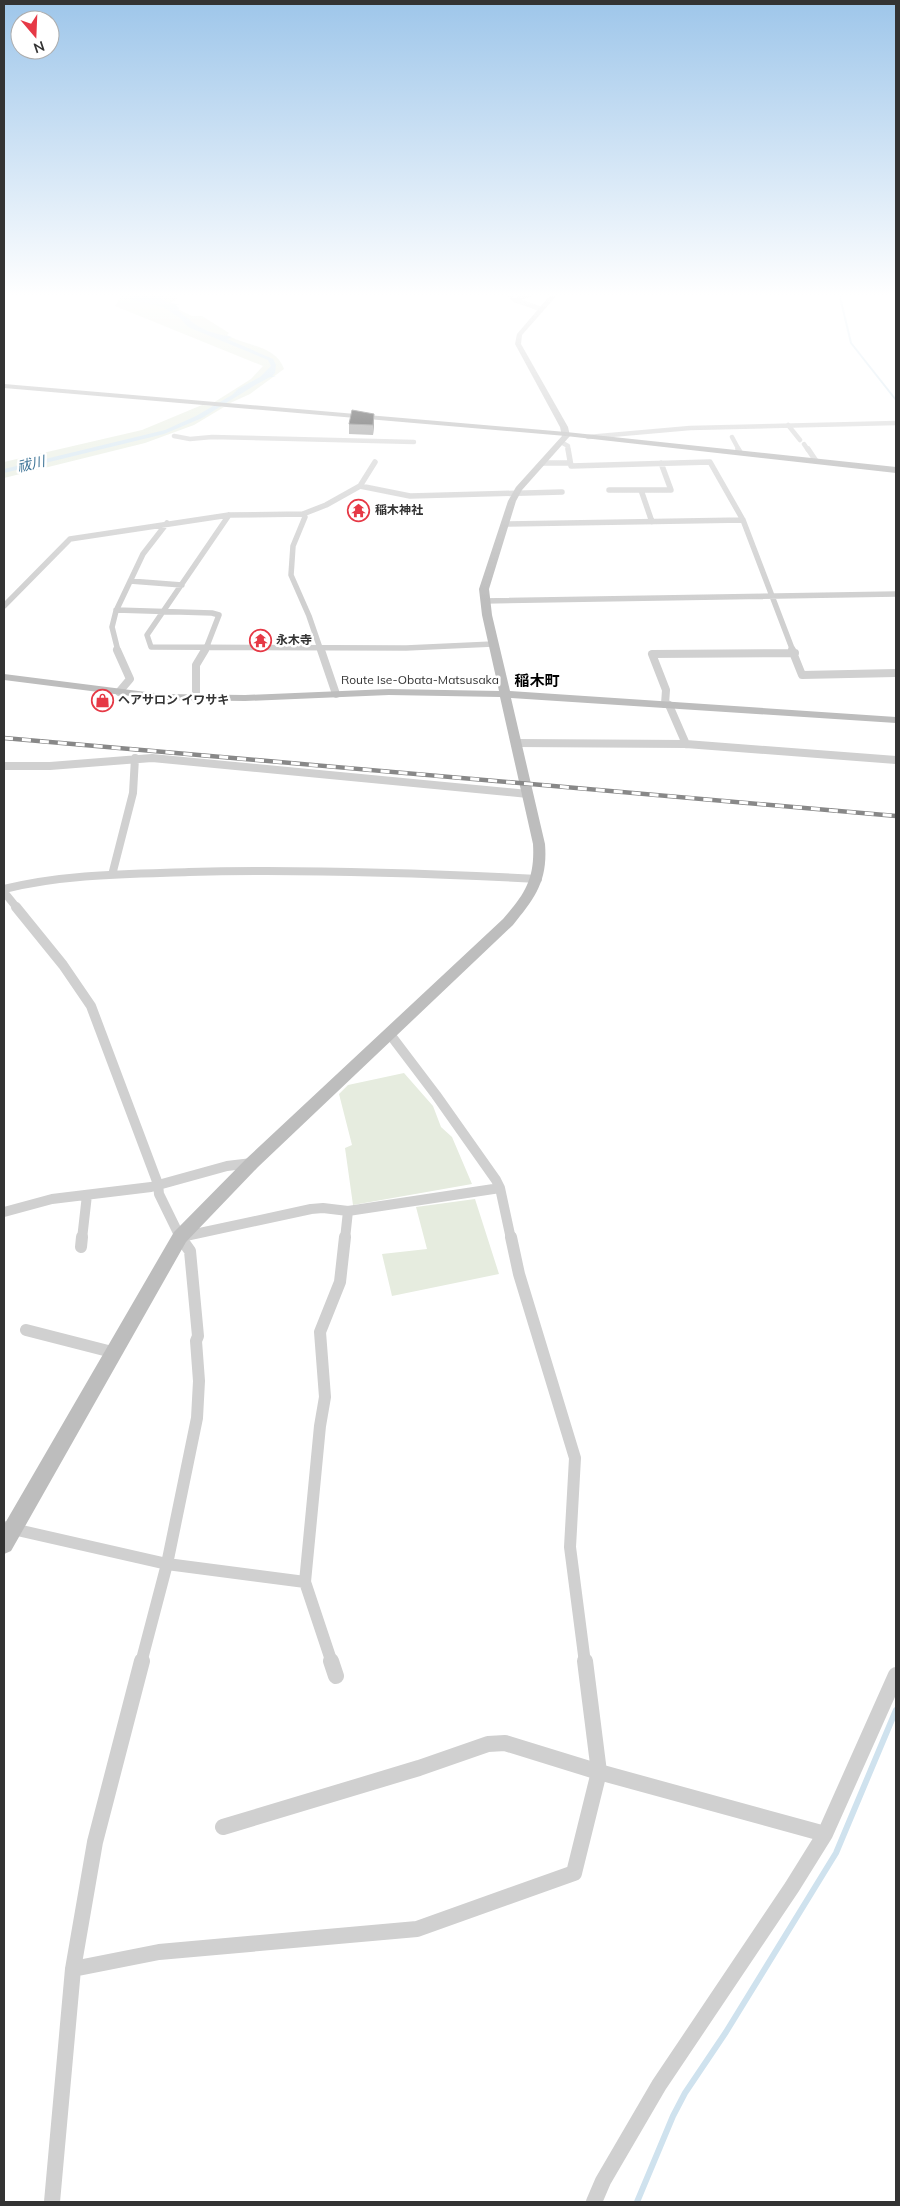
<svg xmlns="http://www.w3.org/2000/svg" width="900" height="2206" font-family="Mulish,'Noto Sans JP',sans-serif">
<rect width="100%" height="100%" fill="#fff"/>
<path fill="#e6ecdf" d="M123,293h49l6,6 -10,5 24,12h10l27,17 -2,2c18,11 49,10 57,34l-34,25 -22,10 -15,-1 38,-24 12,-13 -148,-60z
M202,405l22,2 -30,18 -49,18 -141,35v-16l138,-32z
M404,1073l29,33 8,21 11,10 20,47 -119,21 -8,-57 7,-3 -13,-51 9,-9z
M475,1199l24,75 -107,22 -10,-42 45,-5 -11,-42z"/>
<path fill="#cfe2ee" d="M128,293h34l2,2 -4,2c5,6 14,7 21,7l-5,1 3,3 -1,2c21,19 27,22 54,27l-5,2 46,20 3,6 -1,8 -3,3 4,1h-6l-13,7 -55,34 -38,16 -160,39v-4l161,-39 31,-14 36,-21 6,-6 22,-12 11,-11 -3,-6 -80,-33 -8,-9 -17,-11 -32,-7z"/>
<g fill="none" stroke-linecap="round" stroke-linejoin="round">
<path stroke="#cfe2ee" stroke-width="2" d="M839,293l12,50 45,57"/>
<path stroke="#cfe2ee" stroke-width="6" d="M637,2202l36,-86 12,-23 41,-61 110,-179 60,-143"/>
<path stroke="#d0d0d0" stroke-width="4.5" d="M507,293l8,7 26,9
M515,300l20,-7
M788,425l12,15
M174,436l16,3 22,-2 202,5
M588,437l102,-9 206,-5
M732,437l7,13
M561,442l7,4v4
M804,444l4,6"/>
<path stroke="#d0d0d0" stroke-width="5.5" d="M568,449l3,17 139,-4 33,58 50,131
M738,449l2,3
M808,449l8,12
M543,463h26
M360,486l50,10 152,-4
M609,490h62l-10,-27
M641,490l11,32
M303,514l2,3 -12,29 -2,29 18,41 12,35
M229,515l-82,120 4,12 255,1 87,-4
M504,524l239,-4
M130,581l52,4
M484,601l412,-7
M4,606l66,-67 159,-24 74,-1 23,-9 34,-19 15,-24
M116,610l96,3 7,2 -14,36
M118,651l-6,-24 4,-16 27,-57 24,-31"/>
<path stroke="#d0d0d0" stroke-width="8" d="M117,650l13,29 -11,13
M321,650l15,44
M792,650l10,25 94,-2
M196,699v-34l9,-15
M665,704l1,-14 -14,-36 143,-1
M669,705l17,39
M515,743l171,1 210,16
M4,766h46l102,-8 376,36
M112,875l21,-82 2,-35
M4,889c60,-15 124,-15 185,-17 116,-3 233,1 349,7
M4,892l13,16"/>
<path stroke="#d0d0d0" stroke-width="10" d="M16,907l47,58 28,41 67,178 1,10 22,45
M389,1033l47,62 60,85 4,8 11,51
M4,1212l48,-13 99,-12 76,-21 25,-3
M181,1237l130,-28 12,-1 25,3 152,-23
M82,1239l5,-44
M345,1239l3,-28"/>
<path stroke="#d0d0d0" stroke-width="12" d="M511,1237l8,37 56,184 -5,89 15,116
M81,1247l1,-10
M26,1330l86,22
M4,1527l163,37 138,18
M141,1663l26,-99 30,-146 2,-37 -3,-40 2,-5 -8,-85 -10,-14
M332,1663l-27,-81 15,-156 5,-29 -5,-65 20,-50 5,-45"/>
<path stroke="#d0d0d0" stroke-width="16" d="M331,1661l5,15
M223,1827l196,-59 69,-24 17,-1 94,29 226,62
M73,1969l86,-17 258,-23 157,-56 25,-101 -14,-111
M52,2202l21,-233 22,-127 47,-181
M594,2202l9,-21 56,-96 133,-198 33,-53 71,-159"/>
<path fill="#bdbdbd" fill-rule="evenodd" d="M552,293h7l-37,42 -1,9 47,83 2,9 -48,54 -6,11 -27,88 3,26 18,76 386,26v6l-385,-25 34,146c3,37 -10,54 -32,81l-255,242 -72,75 -175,309 -7,3v-29l170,-293 72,-73 257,-240c22,-25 32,-40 30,-75l-33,-147 -111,-2 -144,6 -83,-1 -158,-20v-6l158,20 83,1 144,-6 110,2 -17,-76 -3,-26 29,-88 8,-14 46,-51 -2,-9 -45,-83 2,-10z"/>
<path fill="#ababab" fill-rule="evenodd" d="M4,384l562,48 330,35v6l-330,-37 -562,-48z"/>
<defs>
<path id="rail" d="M4,738l892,78"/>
</defs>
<use href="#rail" stroke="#888" stroke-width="4.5"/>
<use href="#rail" stroke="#fff" stroke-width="3" stroke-dasharray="9" stroke-linecap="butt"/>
</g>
<path fill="#8c8c8c" d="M349,424h25l-1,11 -24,-1z"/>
<path fill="#5f5f5f" d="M374,414v10l-1,11v-10z"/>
<path fill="#1a1a1a" stroke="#5f5f5f" d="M352,410l22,4 -1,11 -24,-1z"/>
<linearGradient id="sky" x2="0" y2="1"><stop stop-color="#9ec6ea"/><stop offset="0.49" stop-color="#fff"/><stop offset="1" stop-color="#fff" stop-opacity="0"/></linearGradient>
<rect width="900" height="602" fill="url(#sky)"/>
<defs>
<symbol id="temple-ring" viewBox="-11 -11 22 22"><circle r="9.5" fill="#fff" stroke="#e63946" stroke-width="1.5"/><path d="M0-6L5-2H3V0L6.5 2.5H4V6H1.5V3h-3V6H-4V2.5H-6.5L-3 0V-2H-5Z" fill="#e63946"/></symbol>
<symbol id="shop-ring" viewBox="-11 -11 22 22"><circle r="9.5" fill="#fff" stroke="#e63946" stroke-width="1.5"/><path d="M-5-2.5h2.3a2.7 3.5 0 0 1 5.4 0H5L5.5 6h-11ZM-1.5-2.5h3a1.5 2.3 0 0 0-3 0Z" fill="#e63946"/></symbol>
</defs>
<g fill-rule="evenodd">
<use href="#temple-ring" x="346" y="498" width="25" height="25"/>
<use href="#temple-ring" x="248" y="628" width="25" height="25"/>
<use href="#shop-ring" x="90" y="688" width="25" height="25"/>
</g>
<g text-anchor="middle" stroke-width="5" stroke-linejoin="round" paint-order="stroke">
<g font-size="12" font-weight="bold" fill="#333" stroke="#fff" text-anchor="start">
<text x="375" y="514">稲木神社</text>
<text x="276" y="644">永木寺</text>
<text x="118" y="704">ヘアサロン イワサキ</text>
</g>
<g font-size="12" fill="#333" stroke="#fff">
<text x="420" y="684">Route Ise-Obata-Matsusaka</text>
</g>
<g font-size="14" font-style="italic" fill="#3f7597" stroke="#fff">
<text transform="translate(31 464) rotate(-13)" y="5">祓川</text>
</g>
<g font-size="15" font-weight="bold" fill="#000" stroke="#fff">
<text x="537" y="686">稲木町</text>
</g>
</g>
<rect width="900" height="2206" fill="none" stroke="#333333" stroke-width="10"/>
<g transform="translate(35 35) rotate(161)"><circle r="24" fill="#ffffff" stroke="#adadad"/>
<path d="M0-4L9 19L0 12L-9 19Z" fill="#e63946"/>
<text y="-8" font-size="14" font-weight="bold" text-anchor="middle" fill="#333333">N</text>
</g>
</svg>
